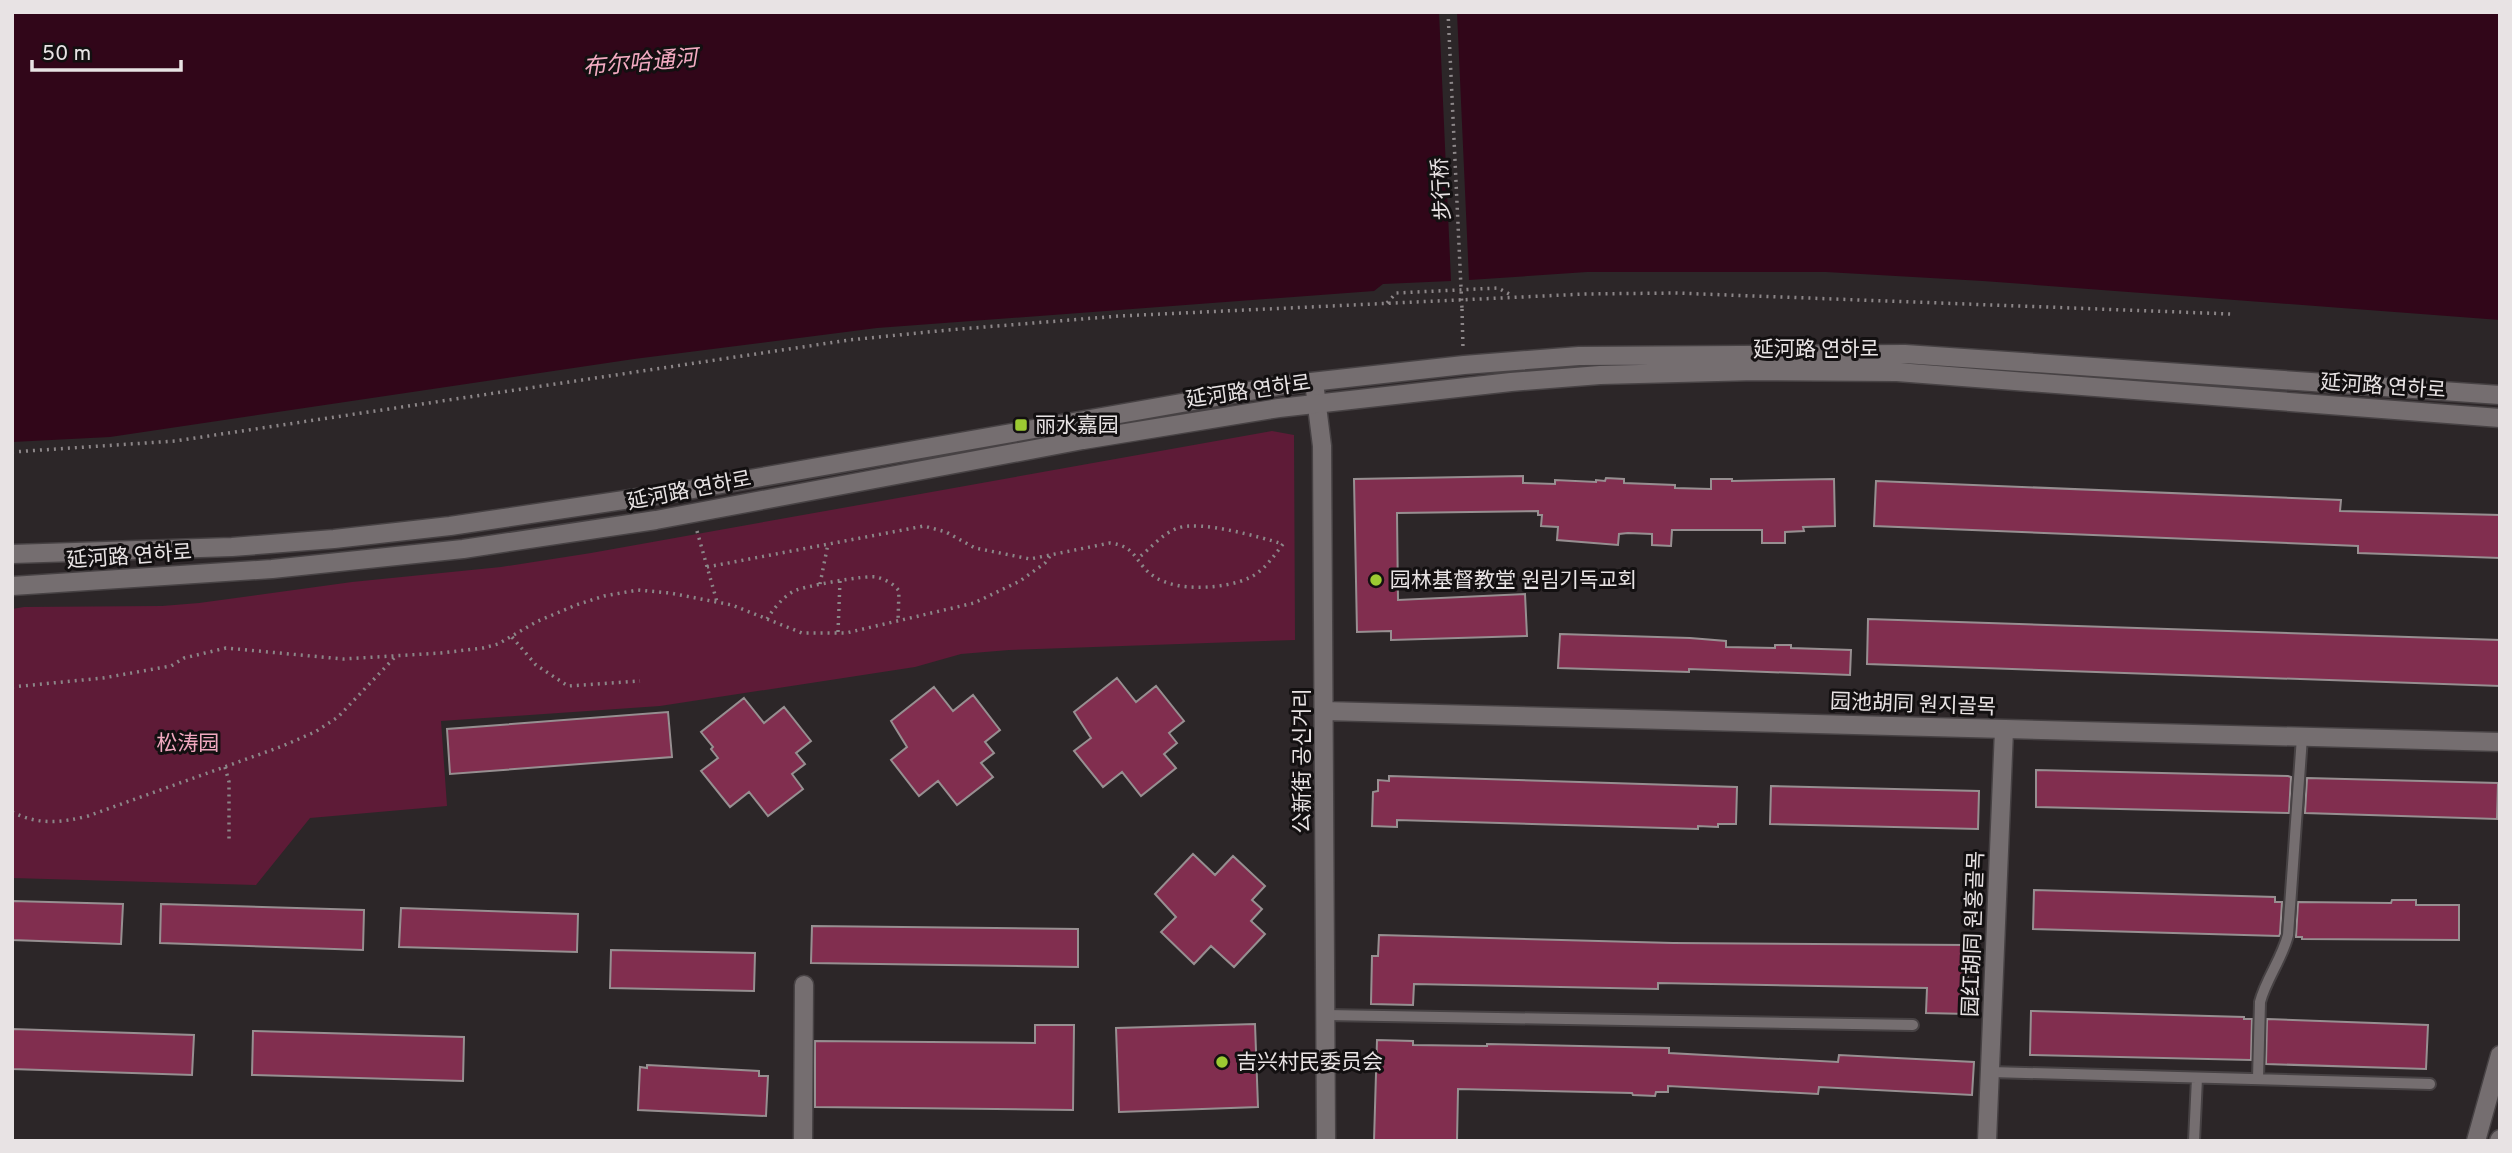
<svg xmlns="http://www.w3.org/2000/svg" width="2512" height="1153" font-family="Overpass,'Noto Sans SC','Noto Sans KR',sans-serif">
<rect width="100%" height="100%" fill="#2c2628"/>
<path fill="#5e1b37" d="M1272,431l22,4 1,205 -286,10 -48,4 -46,13 -255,39 -219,15 6,85 -137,12 -54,67 -244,-7v-269l12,-2 138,-1 37,-3 153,-21 149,-15 90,-14z"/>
<path fill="#310619" d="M12,12h1427l12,269 -68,3 -9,7 -497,37 -243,31 -524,78 -98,5z
M1457,12h1043v308l-517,-39 -157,-9h-239l-118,8z"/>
<path fill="#812e4f" stroke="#978f91" stroke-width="2" d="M1523,476v7l32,1v-4l41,2v-2l9,1 1,-3 18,1v4l51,2v3l36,1v-10h21v2l102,-2 1,47 -32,1 1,4 -19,1v11h-23v-13h-90l-1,16 -19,-1v-11l-24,-1 -9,1 -1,11 -61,-5 1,-13 -17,-1 1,-11h-4v-4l-141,2 1,87 127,-6 2,42 -136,4v-9l-34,1 -3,-153z
M1876,481l465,19 -1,11 160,4v43l-142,-5v-7l-484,-20z
M1868,619l632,21v46l-633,-22z
M1560,634l130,4 36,3v6l49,1v-3h16v3l60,2 -1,25 -161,-6v3l-131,-4z
M1117,678l19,24 20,-16 28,35 -15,12 8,10 -13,11 12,14 -35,28 -19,-24 -19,15 -29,-36 17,-13 -17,-26z
M934,687l19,24 20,-16 27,35 -15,12 9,11 -13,10 12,14 -36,28 -19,-24 -19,15 -28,-36 16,-13 -16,-26z
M744,698l20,25 20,-16 27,34 -15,12 9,11 -13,10 11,15 -35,27 -19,-24 -19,15 -29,-36 17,-13 -7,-9 2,-2 -12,-15z
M668,712l4,45 -222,17 -3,-45z
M2036,770l252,6 3,1 -2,36 -253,-6z
M1389,776l348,11 -1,37h-18v3l-20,-1v3l-301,-9v7l-25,-1 1,-34 5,-1v-11l11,1z
M2307,778l191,5 -1,36 -192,-6z
M1771,786l208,5 -1,38 -208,-5z
M1193,854l22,21 18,-19 32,30 -13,14 10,9 -11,12 14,13 -31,33 -23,-21 -17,18 -33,-32 15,-15 -21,-23z
M2034,890l241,7v5h7l-2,32 -1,2 -246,-7z
M2392,900h24v5h43v35l-157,-1v-2h-6l2,-35 93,1z
M12,901l111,3 -2,40 -109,-4z
M161,904l203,6 -1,40 -203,-7z
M401,908l177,6 -1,38 -178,-5z
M812,926l266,3v38l-267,-4z
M1379,935l294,8 295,2v69l-42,-1 1,-25 -269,-5v6l-244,-5 -1,21 -42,-1 1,-48h6z
M611,950l144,3 -1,38 -144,-3z
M2031,1011l213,6v2h8l-1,41 -221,-5z
M2267,1019l161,6 -2,44 -160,-5z
M1255,1024l3,83 -139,5 -3,-84z
M1035,1025h39l-1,85 -258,-3v-66l220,2z
M12,1029l182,6 -2,40 -180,-6z
M253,1031l211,6 -1,44 -211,-6z
M1377,1040l36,1v4l74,1v-2l182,4v5l169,9 1,-7 135,7 -2,33 -153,-8 -1,7 -150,-8v6h-12l-1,4 -22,-1 -1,-2 -174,-4 -1,52h-83z
M647,1065l112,6v5h9l-2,40 -128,-6 2,-43 7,1z"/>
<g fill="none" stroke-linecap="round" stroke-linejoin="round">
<defs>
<path id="service" d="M1326,1015l587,10
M1991,1072l439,12
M2258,1079l2,-77c6,-23 22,-43 28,-67l14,-198
M2194,1141l3,-63"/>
<path id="minor" d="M1314,382l8,64 4,695
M1324,711l1176,31
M803,1141l1,-156
M1987,1141l17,-411"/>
<path id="tertiary" d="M2476,1141l24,-86
M2499,1141l1,-2"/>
<path id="secondary" d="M12,554l220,-7 102,-8 116,-13 221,-33 613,-108 180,-20 115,-9 326,-2 595,41
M12,586l260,-17 191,-20 193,-29 427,-80 196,-32 232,-26 89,-7 156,-4 141,1 603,46"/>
</defs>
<use href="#service" stroke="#474244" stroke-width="14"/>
<use href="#minor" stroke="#474244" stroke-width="21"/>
<use href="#tertiary" stroke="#474244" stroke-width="21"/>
<use href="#secondary" stroke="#474244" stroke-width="21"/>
<path stroke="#8c8688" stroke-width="3.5" stroke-dasharray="2 5" stroke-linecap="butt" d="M1387,303l9,-10 102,-5 15,8
M1462,309l1,40
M12,452l163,-11 674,-101 99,-10 171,-14 466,-22 90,-1 556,21
M697,531l20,71
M707,567l217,-41 22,6 29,16 55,11 80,-16c28,3 25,22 45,34 22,15 70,12 94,1 15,-7 24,-21 34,-34 -23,-7 -83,-24 -105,-16 -15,5 -28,21 -40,30
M820,584l8,-40
M767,619c7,-11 16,-22 27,-28 11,-5 71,-16 82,-14 9,2 18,7 23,14l-1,31
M838,632l2,-51
M512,637l24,28 32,21 72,-5
M12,687l91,-9 68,-12 13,-8 42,-10 117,11 98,-6 42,-5 15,-4 38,-22 40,-17 28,-9 34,-6 32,3 62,12 70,28h44l128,-30 46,-22 25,-18 5,-7
M225,767l4,15v59
M12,812c26,13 48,11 76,4l192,-69 35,-15 23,-15 57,-60"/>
<use href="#service" stroke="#756e70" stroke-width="10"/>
<use href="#minor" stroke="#756e70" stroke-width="18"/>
<use href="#tertiary" stroke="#756e70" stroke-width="18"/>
<use href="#secondary" stroke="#756e70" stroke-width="18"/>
<path stroke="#8c8688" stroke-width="3.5" stroke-dasharray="2 5" stroke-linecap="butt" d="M1448,12l14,297"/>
</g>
<g fill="#9cca32" stroke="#131011" stroke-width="2.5">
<rect x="1014" y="418" width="14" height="14" rx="3.5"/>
<circle cx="1376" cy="580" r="7"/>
<circle cx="1222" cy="1062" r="7"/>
</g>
<g text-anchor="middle" stroke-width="6" stroke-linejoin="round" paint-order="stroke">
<g font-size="21" fill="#e8e3e4" stroke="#131011">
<text transform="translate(1441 189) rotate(-93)" y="7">步行桥</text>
<text x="1816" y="356">延河路 연하로</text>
<text transform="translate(2383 386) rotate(4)" y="7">延河路 연하로</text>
<text transform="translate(1248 391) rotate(-8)" y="7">延河路 연하로</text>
<text transform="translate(689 490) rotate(-11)" y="7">延河路 연하로</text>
<text transform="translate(129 556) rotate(-4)" y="7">延河路 연하로</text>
<text transform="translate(1913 704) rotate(2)" y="7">园池胡同 원지골목</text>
<text transform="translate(1302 761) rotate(-90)" y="7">公新街 공신거리</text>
<text transform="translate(1973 934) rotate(-88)" y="7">园红胡同 원홍골목</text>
</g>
<g font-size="21" fill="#e8e3e4" stroke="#131011" text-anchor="start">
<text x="1035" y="432">丽水嘉园</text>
<text x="1390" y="587">园林基督教堂 원림기독교회</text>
<text x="1236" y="1069">吉兴村民委员会</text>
</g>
<g font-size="21" fill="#f1a9c0" stroke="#131011">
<text x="188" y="750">松涛园</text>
</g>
<g font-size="23" font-style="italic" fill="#f3abc2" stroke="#131011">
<text transform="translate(640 62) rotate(-5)" y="8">布尔哈通河</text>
</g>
</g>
<rect width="2512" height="1153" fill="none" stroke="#e8e3e4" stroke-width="28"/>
<path d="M32 60v10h149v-10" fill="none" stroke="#e8e3e4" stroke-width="3.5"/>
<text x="42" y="60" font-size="21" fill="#e8e3e4" stroke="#131011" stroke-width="5" paint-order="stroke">50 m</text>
</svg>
